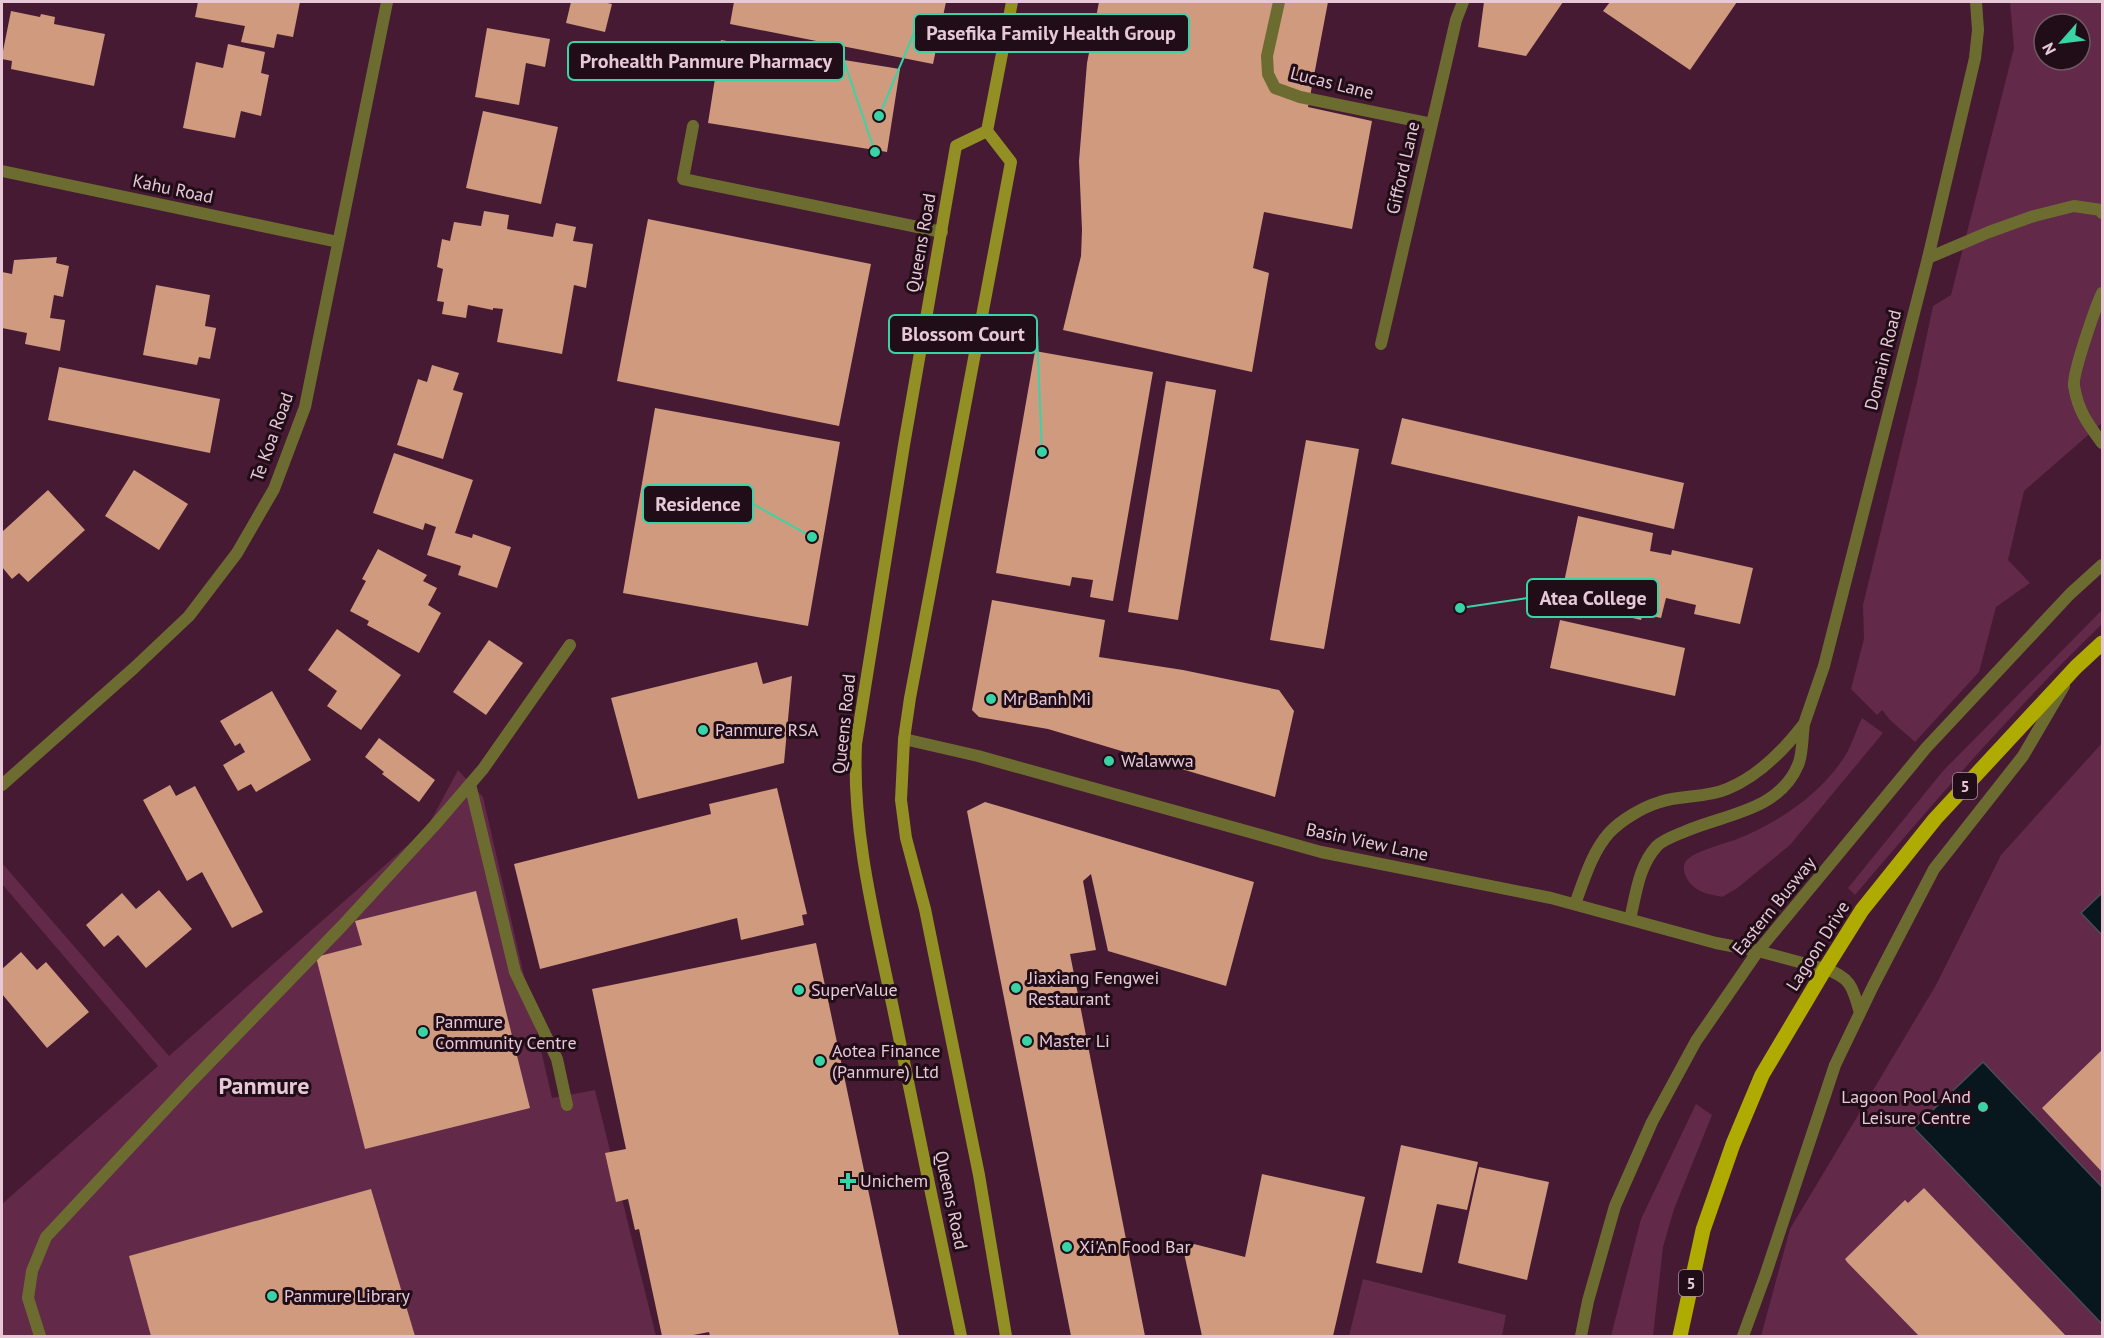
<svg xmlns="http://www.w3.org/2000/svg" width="2104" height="1338" font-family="'PT Sans',sans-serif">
<rect width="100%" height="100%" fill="#451a32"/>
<path fill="#622949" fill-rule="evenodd" d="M2010,2h92v421l-78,68 -16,69 22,23 -34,24 -17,65 -64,70 -25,-22 -8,-10 -5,5 -26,-26 13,-50 -1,-34 54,-223 16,-76 18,-11 63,-247zM2044,24h36v36h-36z
M2102,610v14c-88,85 -168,178 -247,271l-7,-7 94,-116z
M1862,718l21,15 -93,112 -54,44 -14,8c-7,-2 -16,-3 -22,-6 -10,-5 -21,-19 -14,-30 8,-10 38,-17 51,-22 42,-17 83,-44 108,-83 7,-11 11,-26 17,-38z
M2102,743v593h-341l29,-107 146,-244 65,-130z
M458,770l25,27 69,301 43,-8 61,246h-654v-132l156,-138 -156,-182v-21l167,193 258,-228z
M1696,1104l16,11 -38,94 -11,38 -10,89h-42l30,-117z
M1363,1279l143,36 -4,21h-153z"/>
<path fill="#08171e" stroke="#4b4c55" stroke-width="1.5" d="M2102,893v42l-21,-22z
M1983,1062l119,125v137l-188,-196z"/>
<path fill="#d09a7f" d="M198,2h102l-7,35 -16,-3 -3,14 -33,-6 4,-16 -50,-9z
M571,2h32l9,2 -7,28 -39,-9z
M734,2h212l-13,62 -203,-40z
M1099,2h229l-20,105 64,14 -20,108 -88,-17 -11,56 16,5 -17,99 -189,-42 18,-74 1,-26 -3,-69 8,-98z
M1484,2h79l-37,54 -48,-9z
M1610,2h127l-47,68 -87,-59z
M11,11l29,6 1,-3 14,3 -1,7 51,10 -11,52 -83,-17 1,-8 -10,-2v-3z
M487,28l63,11 -5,28 -19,-4 -7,42 -44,-8z
M721,40l179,29 -13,83 -179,-29z
M228,44l37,8 -4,21 8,2 -8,41 -20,-5 -6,27 -52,-10 13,-66 27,6z
M483,111l75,16 -17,77 -75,-16z
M484,211l25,4 -2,14 46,8 3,-14 20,4 -3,14 20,3 -7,44 -12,-3 -12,69 -65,-12 6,-33 -10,-1v2l-25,-5 -2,13 -24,-4 2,-12 -7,-1 6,-32 -6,-2 5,-28 8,2 4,-19 27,4z
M648,219l223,45 -32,162 -222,-45z
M57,257l-1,6 13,3 -6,31 -9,-2 -4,23 15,2 -5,31 -35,-7 2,-11 -25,-5v-56l10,2 2,-14z
M156,285l54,10 -5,31 11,2 -6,31 -11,-2 -2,8 -54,-10z
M1035,351l118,21 -40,229 -23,-4 3,-17 -21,-3 -2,9 -74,-13z
M432,365l27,8 -6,17 10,3 -20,66 -46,-14 21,-66 9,3z
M59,367l161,32 -10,54 -162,-33z
M1166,381l50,9 -38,230 -50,-8z
M655,408l185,34 -32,184 -185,-33z
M1402,418l282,65 -10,46 -283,-65z
M1306,440l53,9 -35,200 -54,-9z
M394,453l79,27 -18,53 17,5 1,-4 38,13 -14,41 -39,-13 3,-9 -34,-11 9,-28 -11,-4 -2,7 -50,-17z
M134,470l54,34 -29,46 -54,-34z
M48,490l37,40 -57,52 -9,-9 -7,6 -10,-12v-35z
M1578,516l75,17 -3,18 21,4 1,-5 81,18 -13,56 -46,-10 2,-9 -30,-7 -5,20 -18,-4 -2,6 -81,-19z
M378,549l49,26 -4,6 14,7 -9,17 13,8 -22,40 -52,-28 2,-4 -19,-10 16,-30 -4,-2z
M992,600l113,20 -6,37 84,13 96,20 15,21 -19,86 -227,-68 -69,-12 -7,-7z
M1560,620l125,28 -10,48 -125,-28z
M337,629l64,46 -40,55 -34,-24 10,-15 -29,-21z
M489,640l34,23 -37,52 -33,-23z
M757,662l6,22 29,-8 -8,87 -146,36 -27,-101z
M272,691l39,69 -55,32 -5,-8 -13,7 -15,-26 22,-13 -5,-9 -5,3 -15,-25z
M379,738l56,42 -16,22 -37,-28 2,-2 -19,-15z
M170,785l6,11 19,-10 68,126 -31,16 -30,-56 -15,9 -44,-81z
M777,788l30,126 -5,1 2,10 -63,15 -4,-22 -197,51 -26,-105 197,-50 -2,-10z
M985,802l269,80 -28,104 -118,-35 -17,-77 -8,7 13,69 -26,4 75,382h-74l-104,-525z
M159,890l33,39 -46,39 -28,-33 -14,12 -18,-22 36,-32 14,16z
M476,891l54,217 -165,41 -49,-192 46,-12 -7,-24z
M816,943l83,393h-189l-1,-4 -21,4h-26l-23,-107 -4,1 -7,-31 -12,3 -11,-49 21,-4 -34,-160z
M21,952l16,18 9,-8 43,50 -42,36 -45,-54v-25z
M2102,1050v122l-60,-64z
M1401,1145l77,17 -11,48 -30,-6 -15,69 -46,-10z
M1479,1167l70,15 -22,98 -69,-17z
M1262,1174l103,23 -32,139h-131l-18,-83 10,-9 51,13z
M1924,1188l142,148h-147l-72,-74 -2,-3 60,-59 3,3z
M371,1189l44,147h-264l-22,-80z"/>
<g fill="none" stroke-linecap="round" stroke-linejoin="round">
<path stroke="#6d6c30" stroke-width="12" d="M1279,2l-12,54 1,18 7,14 25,9 132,27
M693,126l-10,53 259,53
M1928,258l61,-26 45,-16 40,-10 27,4 1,3
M2102,293c-6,13 -30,81 -28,93 4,25 14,38 28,57
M1381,344l75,-324 7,-18
M470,784l45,188 42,87 10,46
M1825,969c26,8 28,19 35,44
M40,1336l-12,-38 4,-27 14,-34 144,-154 152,-157 92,-100 49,-57 87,-124
M1581,1336l7,-35 27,-95 37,-84 44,-81 62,-90 168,-203 144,-154 32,-29
M1743,1336l22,-60 70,-211 38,-79 61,-117 89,-113 41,-70"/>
<path stroke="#6d6c30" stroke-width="12" d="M2,171l336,71
M1804,724l20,-58 104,-408 47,-200 3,-28 -2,-28
M904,739l74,17 343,96 230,46 165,45 42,8 67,18
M2,785l132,-117 55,-52 48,-63 37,-64 31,-82 82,-405
M1575,904c9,-24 17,-52 34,-71 12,-13 34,-26 51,-31 21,-7 46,-4 67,-13 32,-13 57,-39 77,-65 -2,13 -1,30 -6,41 -19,46 -73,49 -112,66 -9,4 -22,8 -29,15 -18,19 -21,48 -27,73"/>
<path stroke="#928f24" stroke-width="12" d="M987,131l24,31 -101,536 -6,41 -3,61 5,38 19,71 54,266 27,161
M987,131l25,-129
M961,1336c-23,-109 -46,-219 -68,-328 -18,-87 -41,-175 -37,-264l48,-299 52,-299 31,-15"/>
<path stroke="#afab00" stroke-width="15" d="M1680,1336l23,-106 30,-86 29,-69 63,-106 37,-59 73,-91 141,-152 26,-24"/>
</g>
<g fill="#39d4a5" stroke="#200d17" stroke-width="2">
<circle cx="991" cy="699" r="6"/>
<circle cx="703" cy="730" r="6"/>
<circle cx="1109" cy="761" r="6"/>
<circle cx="1016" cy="988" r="6"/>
<circle cx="799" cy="990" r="6"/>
<circle cx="423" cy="1032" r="6"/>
<circle cx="1027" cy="1041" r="6"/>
<circle cx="820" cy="1061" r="6"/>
<circle cx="1983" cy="1107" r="6"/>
<path d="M845 1172h6v6h6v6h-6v6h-6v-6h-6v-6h6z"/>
<circle cx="1067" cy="1247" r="6"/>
<circle cx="272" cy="1296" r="6"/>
</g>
<g text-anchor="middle" stroke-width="6" stroke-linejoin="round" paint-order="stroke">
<g fill="#200d17" stroke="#ab909d" stroke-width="1.5">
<rect x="1953" y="773" width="24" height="26" rx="4.5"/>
<rect x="1679" y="1270" width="24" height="26" rx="4.5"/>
</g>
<g font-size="16" font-weight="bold" fill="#e6c8d6">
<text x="1965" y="792">5</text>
<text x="1691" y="1289">5</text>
</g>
<g font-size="18" fill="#e6c8d6" stroke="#200d17">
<text transform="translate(1332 83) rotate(14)" y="6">Lucas Lane</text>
<text transform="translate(1403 168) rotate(-77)" y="6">Gifford Lane</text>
<text transform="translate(173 189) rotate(12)" y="6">Kahu Road</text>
<text transform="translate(921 243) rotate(-80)" y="6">Queens Road</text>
<text transform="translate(1883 360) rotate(-76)" y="6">Domain Road</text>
<text transform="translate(272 437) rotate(-70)" y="6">Te Koa Road</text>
<text transform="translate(844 724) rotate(-84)" y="6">Queens Road</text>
<text transform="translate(1367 842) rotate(12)" y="6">Basin View Lane</text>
<text transform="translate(1774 906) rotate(-51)" y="6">Eastern Busway</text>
<text transform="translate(1818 946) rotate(-58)" y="6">Lagoon Drive</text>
<text transform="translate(951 1200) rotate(78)" y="6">Queens Road</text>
</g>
<g font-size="18" fill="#e6c8d6" stroke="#200d17" text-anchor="start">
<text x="1003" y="705">Mr Banh Mi</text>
<text x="715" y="736">Panmure RSA</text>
<text x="1121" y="767">Walawwa</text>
<text x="1028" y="984">Jiaxiang Fengwei<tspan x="1028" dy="21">Restaurant</tspan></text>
<text x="811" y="996">SuperValue</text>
<text x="435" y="1028">Panmure<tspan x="435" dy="21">Community Centre</tspan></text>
<text x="1039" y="1047">Master Li</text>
<text x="832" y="1057">Aotea Finance<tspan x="832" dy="21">(Panmure) Ltd</tspan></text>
<text x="1971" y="1103" text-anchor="end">Lagoon Pool And<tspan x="1971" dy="21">Leisure Centre</tspan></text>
<text x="860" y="1187">Unichem</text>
<text x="1079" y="1253">Xi'An Food Bar</text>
<text x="284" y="1302">Panmure Library</text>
</g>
<g font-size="24" font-weight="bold" fill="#e6c8d6" stroke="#200d17">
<text x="264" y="1094">Panmure</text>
</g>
</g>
<path fill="none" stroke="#39d4a5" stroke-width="2" d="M879 116L914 33M875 152L844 61M1042 452L1037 334M812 537L753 504M1460 608L1527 598"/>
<g fill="#39d4a5" stroke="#200d17" stroke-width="2">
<circle cx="879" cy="116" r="6"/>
<circle cx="875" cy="152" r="6"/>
<circle cx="1042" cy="452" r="6"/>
<circle cx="812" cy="537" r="6"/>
<circle cx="1460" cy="608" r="6"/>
</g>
<g fill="#200d17" stroke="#39d4a5" stroke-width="2">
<rect x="914" y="14" width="275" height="38" rx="6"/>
<rect x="568" y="42" width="276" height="38" rx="6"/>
<rect x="889" y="315" width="148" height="38" rx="6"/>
<rect x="643" y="485" width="110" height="38" rx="6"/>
<rect x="1527" y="579" width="131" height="38" rx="6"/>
</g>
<g font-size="20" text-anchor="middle" font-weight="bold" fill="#e6c8d6">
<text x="1051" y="40">Pasefika Family Health Group</text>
<text x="706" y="68">Prohealth Panmure Pharmacy</text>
<text x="963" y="341">Blossom Court</text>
<text x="698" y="511">Residence</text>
<text x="1593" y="605">Atea College</text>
</g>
<rect width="2104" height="1338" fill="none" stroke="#e6c8d6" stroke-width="6"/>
<g transform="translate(2062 42) rotate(242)"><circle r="28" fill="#200d17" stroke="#6f5863" stroke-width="1.5"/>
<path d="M0-4.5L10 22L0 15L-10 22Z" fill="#39d4a5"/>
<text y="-9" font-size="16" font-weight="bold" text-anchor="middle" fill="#e6c8d6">N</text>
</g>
</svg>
